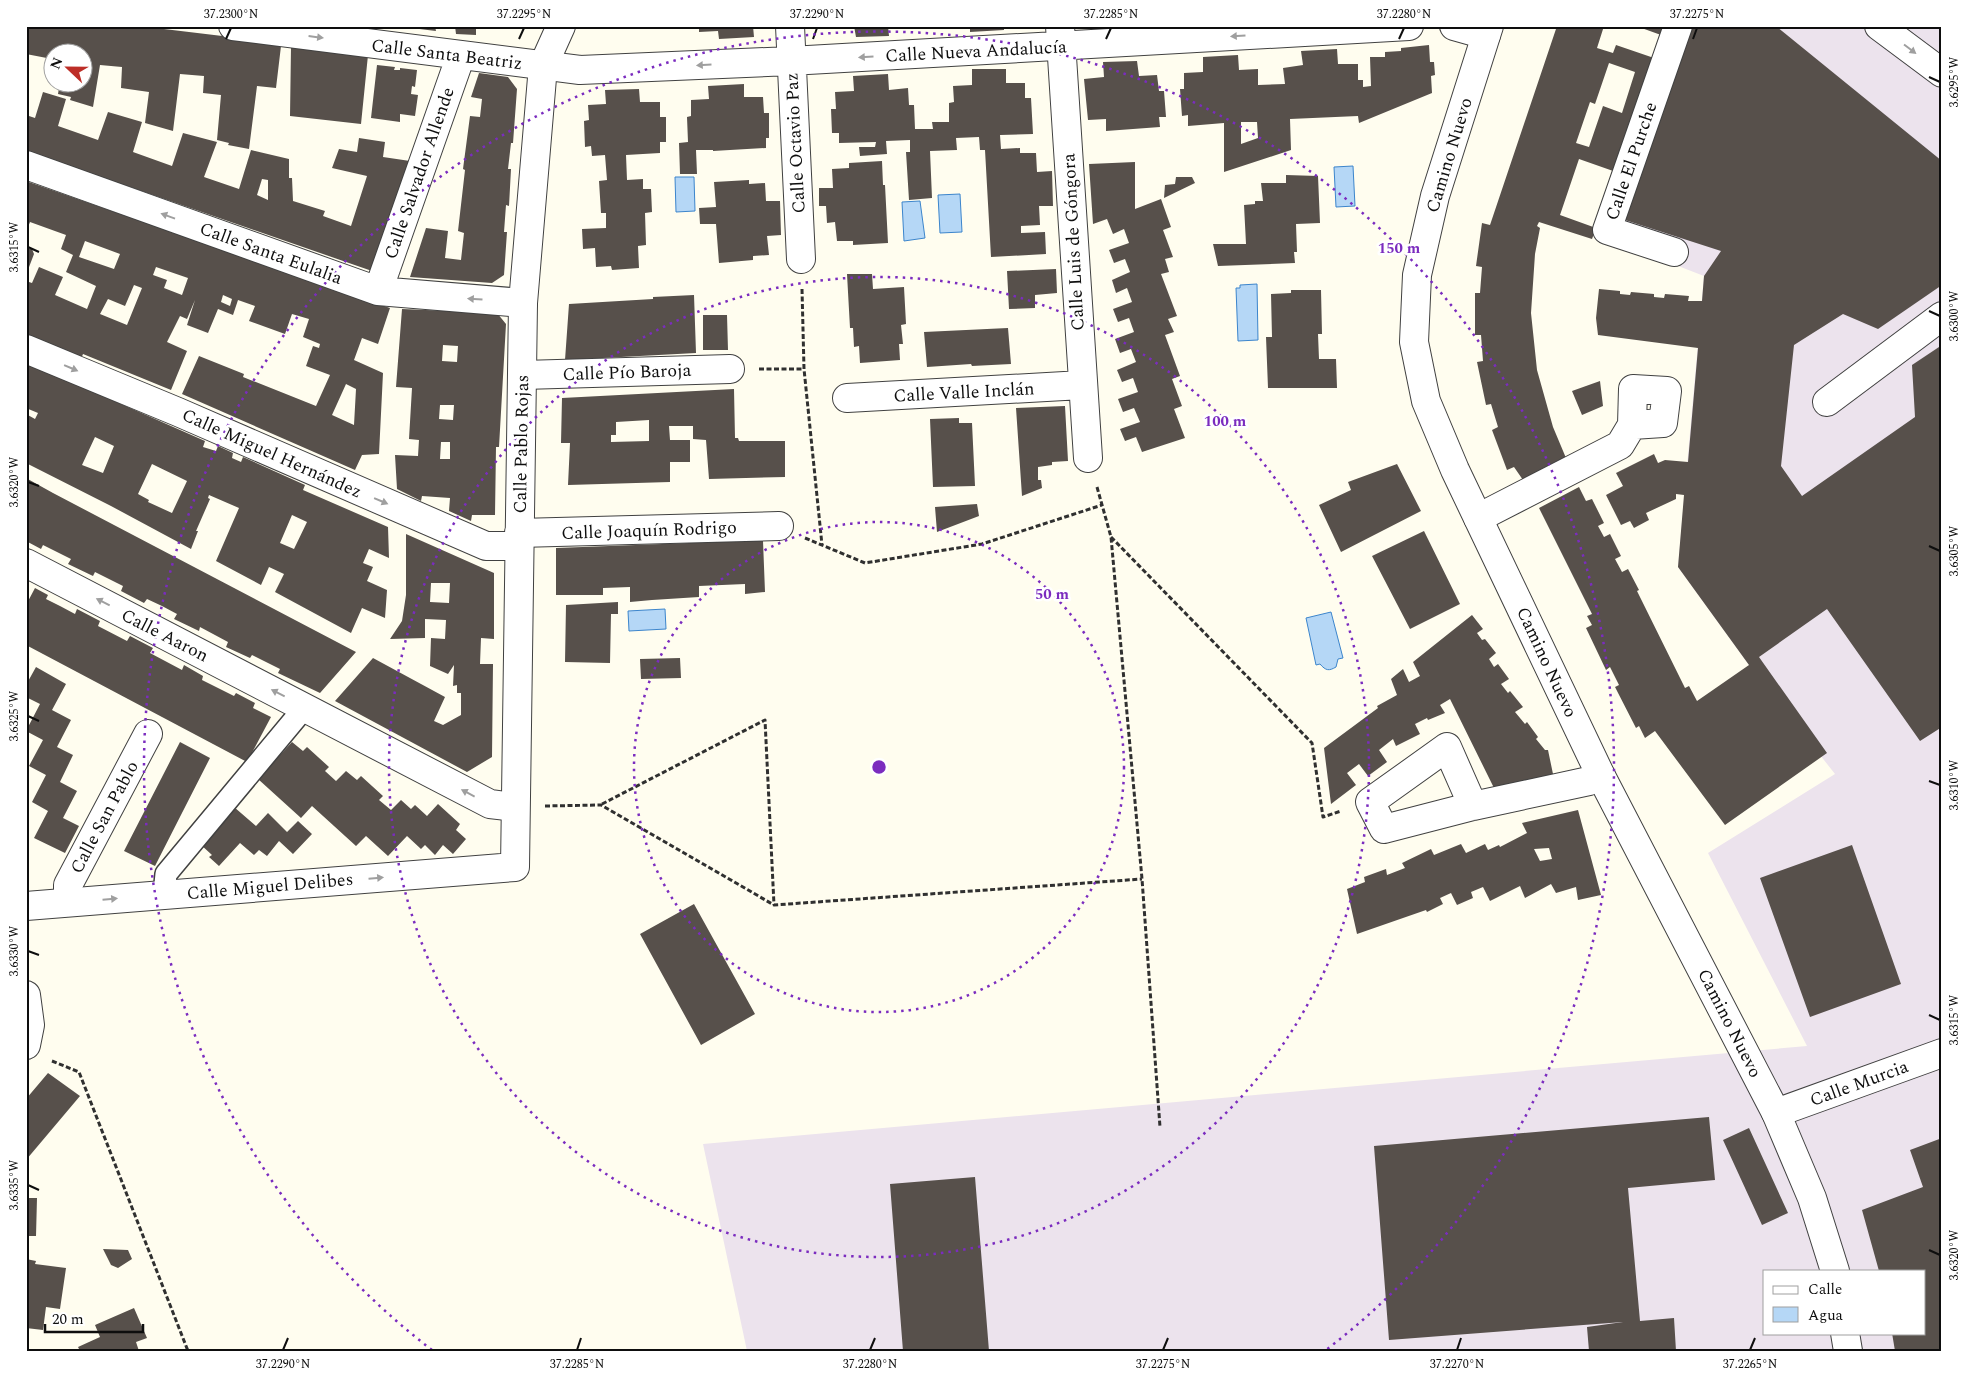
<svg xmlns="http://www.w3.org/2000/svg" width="1968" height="1377" font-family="Spectral,serif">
<rect width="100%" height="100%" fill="#fffdef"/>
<path fill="#ece3ed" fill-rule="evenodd" d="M1666,26h276v1325h-1195l-44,-207 1104,-98 -99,-193 127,-79 -86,-109 -71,-98 26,-291 -106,-41zM1764,1271h160v62h-160z"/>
<path fill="#b5d7f6" stroke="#3c85cc" d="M1353,166l2,40 -19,1 -2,-40z
M675,177h19l1,34 -19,1z
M960,194l2,38 -22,1 -2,-38z
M920,201l5,37 -21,3 -2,-39z
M1257,284l1,56 -20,1 -2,-53h4v-3z
M665,609l1,20 -37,2 -1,-20z
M1331,612l12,46 -5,1 -2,8c-7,4 -10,4 -16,-3l-4,1 -10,-47z"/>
<path fill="#57504b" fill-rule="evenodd" d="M26,26h113l100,12 42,8 -5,42 -19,-2 -8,63 -21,-4 1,-2 -12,-3 4,-45 -18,-2 1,-17 -24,-2 -7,57 -28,-8 4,-31 -28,-4 1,-21 -22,-2 -7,42 -23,-7 1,-3 -13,-3 2,-12h22v-30h-30v7l-26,-5z
M403,26h32l1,5 -33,-4z
M455,26h21v9l-20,-1z
M699,26h54l1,11 -35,2 -1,-8 -19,1z
M854,26h34l1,10 -33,1z
M970,26h34v4l-34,2z
M1557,26h47l-7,22 16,5 3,-8 38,13 -38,114 -37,-13 -19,56 36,13 -4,11 -53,-17 -2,4 3,2 -5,26 -4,59 6,57 16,57 13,31 -43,22 -9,-13 -7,3 -15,-40 6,-3 -7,-23 -5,1 -9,-43 6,-1 -2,-26h-6v-42h5l2,-26 -6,-1 6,-43 8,2zM1609,63l26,9 -13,41 -19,-7 -14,41 -13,-4 14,-41 5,2z
M1636,26h29l-4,9z
M1690,26h86l166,135v124l-64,44 -35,-15 -49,31 -13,121 21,30 113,-79 -3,-52 30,-20v382l-22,14 -93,-132 -68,48 68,96 -102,72 -70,-94 -10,7 -6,-12 -3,2 -21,-41 4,-2 -9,-18 -4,3 -20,-42 6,-3 -5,-9 5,-2 -53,-106 40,-21 7,14 6,-2 12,24 -6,3 6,11 6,-3 11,22 -6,3 7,13 6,-3 11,21 -2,1 48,97 4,-2 8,15 52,-36 -71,-98 6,-72 -8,-1v5l-30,14 3,7 -15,8 -4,-7 -9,4 -15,-30 17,-9 -7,-13 38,-19 4,9 7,-3 23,2 10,-114 -100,-13 -2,-17 3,-29 21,2v3l10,1 1,-3 23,2v3l10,1 1,-4 24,2 -1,5h14l2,-25 17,-25 -96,-31z
M1429,45l1,17h4l1,13 -4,1 1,17 -73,30 -1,-7 -68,3 1,31 -67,22v-49l-36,3v-11l-6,1 -2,-27h4v-16l19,-1v-15l35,-2 1,15 19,-1v16l27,-1 -2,-16 20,-3 -2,-14 36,-2 1,15h20v16h5v7l8,-1 -1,-29h15v-5l16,-1v-3zM1241,122h16l1,16 -17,6z
M291,47l77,8 -7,69 -71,-8z
M1137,61l2,15 18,-1 2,16h5l2,26h-7l1,10 -54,4v-12l-18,1 -4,-41 20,-2 -1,-15z
M377,65l18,2 -1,3h6v-2l17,2 -2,17 -3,-1 -1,8 7,1 -3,21 -15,-2v8l-29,-4z
M972,69h34v14h19v15h6l2,36 -33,1 1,14 19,-1v5h16l1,19 15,-1 1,35h-14l1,19 -19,1v7l24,-1 1,22 -55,3 -6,-107h-5l-1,-13 -23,1 1,12 -27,1 2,47 -23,2 -3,-48h4v-12l-24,1 1,13 -27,2 -1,-9h16l1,-5 -37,1v-10h-7l-1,-24h5l-1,-17 19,-1 -1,-15 35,-2 1,16 19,-2 1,17h5l1,24h18l-1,-7h17v-19l5,-1 -1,-16 19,-1z
M479,73l29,4 9,12 -4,54h-2l-3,26h3l-2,37 -3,-1 -2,27h3l-3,43 -12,8 -82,-6 16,-49 22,3 -3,27 16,2 3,-27 -6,-2 7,-61 -2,-1 7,-53 10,1 2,-18 -11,-2z
M744,84v13h19l1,16h5v25h-3v10l-53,3v-1h-17l1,24h-17l-1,-31 9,-1 -1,-25 4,-1v-16l18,-1 -1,-13z
M639,89l1,13h20v15h6v25h-6v11l-34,2 1,25 16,-1v10h8l1,23 -7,1 1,32 -8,1 1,22 -27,2 -1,-4 -15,1 -1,-19 -12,1 -1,-20 24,-1v-15h-5l-2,-32 8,-1 -2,-25 -13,1 -1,-10 -6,1 -1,-26 5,-1 -1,-15 18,-1 -1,-14z
M43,92l23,7 -8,27 40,14 10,-28 34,10 -9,30 39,14 11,-33 34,9 -13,35 35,12 12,-39 38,9v19h3l1,23 32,10 -2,5 28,10 16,-50 -35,-8 7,-19 18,3 2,-14 26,4 -2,15 27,4 -38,110 -346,-120v-36l9,3zM262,179l6,1v20l-11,-5z
M882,161l1,24h2l3,58 -35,2v-4h-16l-2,-19 -8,1 -1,-17h-7v-18h14l-1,-19 17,-1v-5z
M1135,162v47l26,-10 10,28 -8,3 10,27 -8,2 4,13 -8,2 16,42 -9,3 6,13 -9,3 15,41 -8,3 10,27 -8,3 11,29 -43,14 -6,-15 -11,4 -5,-12 20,-7 -6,-14 -11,4 -5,-13 20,-7 -5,-14 -11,4 -5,-12 19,-8 -5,-13 -11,4 -5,-14 19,-7 -5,-14 -11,4 -5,-13 19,-7 -5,-14 -11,5 -4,-13 18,-8 -5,-13 -11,4 -5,-13 20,-7 -5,-14 -11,5 -6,-15 -14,5 -4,-60z
M1286,175l32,1 2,47 -24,1 1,28h-3l1,11 -77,3 -5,-22h33l-2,-39 11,-1v-3h8l-2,-18h25z
M1176,177h16l3,6 -31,15 1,-13 10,-1z
M749,180v4l16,-1 1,18h14l1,34 -14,1 2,19 -16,1v4l-34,3 -3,-39h-16l-1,-16 17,-1 -2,-25z
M26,181l364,127 -12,36 -16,-6 -8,22 29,13 -4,81 -17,1 -7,15 -173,-76 17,-38 45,18 -1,3 73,29 14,-31 -24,-9 7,-20 6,2 1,-4 -17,-7 6,-18 -17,-5 -7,20 -36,-13 6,-15 -17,-6 -5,15 -15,-6 -10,24 -21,-8 8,-25 -8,19 -7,-3 -13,26 20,9 -16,39 -88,-36 -2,5 -55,-24v-54l6,2 7,-16 24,10 -8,18 32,14 9,-23 -30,-14 7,-17 -12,-6 5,-14 -36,-13 -4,10zM85,241l35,13 -6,15 -35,-12zM156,267l32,11 -6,17 -18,-7 3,-8 -14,-5zM134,285l8,3 -15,37 -27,-11 8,-15 17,7zM223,295l9,4 -2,7 -9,-4zM346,384l10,5 -2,36 -22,-10z
M29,249h3l2,5 -8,21v-25z
M1056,269l1,24 -22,2v13l-26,1 -2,-38z
M847,274h25l1,15 31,-2 2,37 -5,1 2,19h-4l1,16 -40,3 -1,-17 -5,1 -1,-19h-3z
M1291,290h30l1,44h-4l1,25h17l1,29h-69l-2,-51h6l-1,-43 20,-1z
M694,295l2,58 -131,7 4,-56 84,-5v-2z
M402,309l95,4 9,11 -7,123h-3l-1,68h-23l-1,6 -22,-10 1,-13 -28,-2 -1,5 -24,-12 -2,-34 23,1 1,-16 -10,-1 3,-51 -16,-1zM443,345l15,1 -1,16 -15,-1zM440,405h14l-1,15 -14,-1zM441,442h9v17h-10z
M703,315h24l1,35h-25z
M1008,328l3,36 -39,2 -1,-2 -44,3 -3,-35z
M26,362l179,79 -2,6 13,4 2,-5 15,7 -1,5 9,4 2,-5 62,28 -2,5 85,37 1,31 -20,-9 -6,14 10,4 -6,14 20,9 -2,28 -23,-10 -11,25 -76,-41 9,-18 -15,-7 -8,18 -45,-24 23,-53 -30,-13 -1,3 2,1 -14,32h2l-7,18 -80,-43 -85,-43v-49l9,5 3,-6 -12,-5zM95,437l19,9 -11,27 -21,-8zM152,464l35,17 -15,32 -24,-11 1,-2 -11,-6zM292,515l15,7 -13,27 -14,-6z
M1600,381l3,25 -21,9 -10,-24z
M734,389l1,49h3l1,3h46v36l-76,2 -3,-39 -13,-1v-13h-24l1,14h20v22h-20v20l-102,3 2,-42h-9l1,-45zM649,420v21l-38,1v-7h5v-13z
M1065,406l3,55 -16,1v3l-14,2v13h3l1,8 -20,8 -6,-88z
M959,418v5h13l3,63 -42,1 -3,-68z
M1397,464l24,47 -80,41 -22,-47 32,-15 -3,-8z
M26,478l27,15 303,159 -36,41 -42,-20 2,-4 -28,-14 -2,3 -24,-11 2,-5 -28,-15 -1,4 -25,-12 3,-5 -15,-8 -15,-7 -3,4 -23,-12 2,-5 -28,-14 -2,4 -25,-12 3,-5 -28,-14 -2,4 -15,-8z
M977,504l2,12 -42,16 -2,-25z
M1424,531l36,73 -50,25 -38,-73z
M406,534l88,39v66l-13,-1 -1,26h13l-1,93 -25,15 -132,-71 38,-43 72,39 -11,24 9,4 18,-10v-22h-4v-8l-4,1 1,-21 -6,9 -18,-8 1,-28 14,1 1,-19 -21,-1v19l-35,1 12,-18 4,-26zM431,583h19l-1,20 -19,-1z
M742,541h21l2,51 -20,2v-10l-46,2v11l-47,3 -22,2v-15l-27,1v7h-47v-47z
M35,588l13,7 -2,4 14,7 15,8 2,-5 23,12 -2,5 29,15 3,-5 23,12 -3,5 32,17 2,-5 19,11 -1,4 32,16 2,-3 19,10 -2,5 18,9 -24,45 -221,-117v-40z
M618,602v12h-7l-1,49 -45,-1 1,-57z
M1472,615l11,14 -6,4 5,7 3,-1 11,14 -7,6 5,8 4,-3 11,15 -8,5 7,9 2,-2 13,16 -8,5 10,12 2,-2 11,15 -2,2 9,11h3l5,24 -59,14 -44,-89 -10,6 5,8 -17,7 -1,-2 -12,6 5,10 -24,12 -3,-7 -14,11 8,12 -19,14 -9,-12 -12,9 9,12 -25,19 -7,-56 54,-40 -1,-2 20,-11 -6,-16 12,-10 6,13 11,-6 -7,-14z
M680,658l1,20 -40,1 -1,-20z
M36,667l30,17 -14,26 19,10 -14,27 16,8 -13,27 17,9 -14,27 16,8 -14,27 -31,-15 14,-27 -16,-9 14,-27 -17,-9 14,-26 -17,-9 14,-27 -14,-7v-12z
M180,742l30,16 -55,108 -31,-15z
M292,742l11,9 4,-4 22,20 -4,4 11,10 10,-10 11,9 4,-4 22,20 -4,4 12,10 10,-10 10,9 4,-4 12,11 11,-12 22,20 -4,6 10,9 -13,15 -10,-9 -8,10 -10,-10 -4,4 -14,-13 -19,20 -22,-20 -10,10 -44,-40 -11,12 -43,-39z
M234,807l22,19 12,-13 19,19 11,-11 14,13 -19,20 -14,-13 -12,15 -8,-6 -5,5 -14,-12 -21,23 -10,-9 3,-2 -12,-11z
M1578,810l23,85 -23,5 -2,-13 -20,6 -5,-9 -26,14 -5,-12 -30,15 -7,-14 -12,5 2,6 -16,7 -6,-12 -11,5 3,6 -16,8 -1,-2 -69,24 -10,-45 18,-7 -1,-5 22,-8 1,6 18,-7 -3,-5 29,-14 3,6 27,-11 5,9 19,-9 3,6 11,-5 1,2 27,-14 -5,-10zM1549,848l3,11 -12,2 -6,-12z
M1852,845l49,139 -91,33 -50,-139z
M694,904l61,110 -54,31 -61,-111z
M48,1073l32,23 -54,64v-61z
M1709,1117l6,63 -87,8 12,133 34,-3 2,33h-87l-2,-24 36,-5 -234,18 -15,-194z
M1749,1128l39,85 -26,12 -39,-85z
M1942,1138v213h-47l-3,-18h32v-62h-45l-17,-61 61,-23 -13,-37z
M975,1177l14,174h-86l-13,-167z
M26,1198h11l-1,38h-10z
M103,1249l25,1 4,9 -14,9 -7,-3z
M26,1259l10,2 -1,3 31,4 -6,41 -14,-2 -3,23 -17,-2z
M134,1308l13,30 -11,4 3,9h-59l-2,-4 22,-10 -5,-12z"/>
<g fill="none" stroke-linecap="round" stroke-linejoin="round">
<defs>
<path id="pedestrian" d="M164,894l2,-20 139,-167"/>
<path id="minor" d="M233,26l347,44 210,-9 619,-35
M790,26l11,233
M1060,26l28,432
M1454,26l32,9
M26,165l352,126 145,12
M1674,252l-67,-22 71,-204
M378,291l83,-236
M26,349l152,63 308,134h33
M523,375l207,-6
M847,398l235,-13
M1827,402l115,-86
M1478,518l142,-73 12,-20 1,-36 34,2 -4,32 -31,2
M519,533l260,-7
M26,563l464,241 24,3
M1473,806l-26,-59 -77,55 14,27 89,-23 116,-25 12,-5
M68,902v-17l80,-151
M1776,1113l166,-60"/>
<path id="tertiary" d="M1489,26l-54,170 -18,79 -3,67 12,59 29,69 146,306 175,337 36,85 23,73
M1879,26l63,47
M26,906l489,-39 8,-564 20,-237 18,-40
M26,995l4,30 -4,20
M1845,1333l3,18"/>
</defs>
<use href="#pedestrian" stroke="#414141" stroke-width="24"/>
<use href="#minor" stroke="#414141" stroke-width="30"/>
<use href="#tertiary" stroke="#414141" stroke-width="30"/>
<path stroke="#303030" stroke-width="3" stroke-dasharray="5 2.5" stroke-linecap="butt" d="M802,289l2,80 18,176
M759,369h45
M1097,487l14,50 31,342 18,248
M1111,537l201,206 11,74 18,-6
M805,538l60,25 117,-19 120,-39
M602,804l163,-84 9,185
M545,806l56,-1 173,100 368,-26
M52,1061l27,11 109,279"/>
<use href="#pedestrian" stroke="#fff" stroke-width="21"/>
<use href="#minor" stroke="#fff" stroke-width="28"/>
<use href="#tertiary" stroke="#fff" stroke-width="28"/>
</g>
<defs><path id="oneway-solid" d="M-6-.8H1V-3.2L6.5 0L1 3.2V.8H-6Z" transform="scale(1.25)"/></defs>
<g fill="#9f9f9f">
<use href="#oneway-solid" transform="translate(1238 36) rotate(177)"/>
<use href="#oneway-solid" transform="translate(316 37) rotate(7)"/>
<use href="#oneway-solid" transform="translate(1910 49) rotate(37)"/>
<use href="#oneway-solid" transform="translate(866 57) rotate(177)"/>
<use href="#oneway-solid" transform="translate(704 65) rotate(177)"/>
<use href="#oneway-solid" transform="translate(168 216) rotate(-160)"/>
<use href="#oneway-solid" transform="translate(475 299) rotate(-176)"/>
<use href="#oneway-solid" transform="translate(71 368) rotate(23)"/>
<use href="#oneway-solid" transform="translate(381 501) rotate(23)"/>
<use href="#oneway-solid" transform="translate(103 602) rotate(-153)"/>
<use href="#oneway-solid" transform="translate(278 693) rotate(-153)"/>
<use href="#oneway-solid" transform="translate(468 793) rotate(-152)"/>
<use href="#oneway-solid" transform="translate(376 878) rotate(-5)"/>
<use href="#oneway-solid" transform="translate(110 899) rotate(-5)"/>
</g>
<path fill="none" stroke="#0e0e0e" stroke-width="2" d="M226,39l5,-11M519,39l5,-11M813,39l4,-11M1106,39l5,-11M1399,39l5,-11M1693,39l4,-11M1929,77l11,5M28,247l11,5M1929,311l11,5M28,482l11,4M1929,546l11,5M28,716l11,5M1929,781l11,4M28,951l11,4M1929,1015l11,5M28,1185l11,5M1929,1250l11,5M283,1350l5,-12M577,1350l4,-12M870,1350l5,-12M1163,1350l5,-12M1457,1350l4,-12M1750,1350l5,-12"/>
<g fill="none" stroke="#7b2cbf" stroke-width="2.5" stroke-dasharray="2.5 5">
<circle cx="879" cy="767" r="245"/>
<circle cx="879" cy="767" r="490"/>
<path d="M432 1350A735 735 0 1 1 1326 1350"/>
</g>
<g text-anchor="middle" stroke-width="5" stroke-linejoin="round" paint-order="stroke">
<g font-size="18" fill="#0e0e0e" stroke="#fff">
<text transform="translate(976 51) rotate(-3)" y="6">Calle Nueva Andalucía</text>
<text transform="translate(447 54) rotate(7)" y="6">Calle Santa Beatriz</text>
<text transform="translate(795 143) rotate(-93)" y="6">Calle Octavio Paz</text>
<text transform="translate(1449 155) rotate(-73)" y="6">Camino Nuevo</text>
<text transform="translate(1631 161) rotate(-71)" y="6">Calle El Purche</text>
<text transform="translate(419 173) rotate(-71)" y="6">Calle Salvador Allende</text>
<text transform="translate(1073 242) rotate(-93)" y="6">Calle Luis de Góngora</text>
<text transform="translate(271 253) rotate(20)" y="6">Calle Santa Eulalia</text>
<text transform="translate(627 372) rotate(-2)" y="6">Calle Pío Baroja</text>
<text transform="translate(964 392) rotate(-3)" y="6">Calle Valle Inclán</text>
<text transform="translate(521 444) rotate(-89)" y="6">Calle Pablo Rojas</text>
<text transform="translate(272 453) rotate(24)" y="6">Calle Miguel Hernández</text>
<text transform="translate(649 530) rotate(-2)" y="6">Calle Joaquín Rodrigo</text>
<text transform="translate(165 635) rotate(27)" y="6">Calle Aaron</text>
<text transform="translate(1547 662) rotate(65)" y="6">Camino Nuevo</text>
<text transform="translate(104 817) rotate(-62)" y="6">Calle San Pablo</text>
<text transform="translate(270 886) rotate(-5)" y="6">Calle Miguel Delibes</text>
<text transform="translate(1730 1023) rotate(63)" y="6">Camino Nuevo</text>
<text transform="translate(1859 1083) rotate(-20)" y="6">Calle Murcia</text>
</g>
</g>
<circle cx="879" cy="767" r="8" fill="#7b2cbf" stroke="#fff" stroke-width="2.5"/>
<g font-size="15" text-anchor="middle" font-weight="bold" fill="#7b2cbf" stroke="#fff" stroke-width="5" stroke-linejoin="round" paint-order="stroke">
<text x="1399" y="253">150 m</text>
<text x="1225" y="426">100 m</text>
<text x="1052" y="599">50 m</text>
</g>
<rect width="1968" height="1377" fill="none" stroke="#ffffff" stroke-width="55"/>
<rect x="1763" y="1270" width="162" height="65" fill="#ffffff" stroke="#9f9f9f"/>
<rect x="1773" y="1286" width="25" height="8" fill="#ffffff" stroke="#9f9f9f"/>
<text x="1808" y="1294" font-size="15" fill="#0e0e0e">Calle</text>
<rect x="1773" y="1307" width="25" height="15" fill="#b5d7f6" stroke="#9f9f9f"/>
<text x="1808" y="1320" font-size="15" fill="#0e0e0e">Agua</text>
<g transform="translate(68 68) rotate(292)"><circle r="24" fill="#ffffff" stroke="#9f9f9f"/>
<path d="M0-4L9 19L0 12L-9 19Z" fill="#bd2e27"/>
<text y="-8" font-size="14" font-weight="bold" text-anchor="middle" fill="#0e0e0e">N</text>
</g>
<path d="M45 1324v8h98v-8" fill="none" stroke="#0e0e0e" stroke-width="2.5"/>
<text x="52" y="1324" font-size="15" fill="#0e0e0e" stroke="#ffffff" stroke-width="4" paint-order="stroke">20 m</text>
<rect x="28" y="28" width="1912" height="1322" fill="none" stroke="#0e0e0e" stroke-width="2"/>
<g font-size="12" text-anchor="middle" fill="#0e0e0e">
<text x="231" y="18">37.2300°N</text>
<text x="524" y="18">37.2295°N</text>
<text x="817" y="18">37.2290°N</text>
<text x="1111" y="18">37.2285°N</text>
<text x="1404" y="18">37.2280°N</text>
<text x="1697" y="18">37.2275°N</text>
<text transform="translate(1954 82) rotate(-90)" y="4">3.6295°W</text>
<text transform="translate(14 247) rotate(-90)" y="4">3.6315°W</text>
<text transform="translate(1954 316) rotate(-90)" y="4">3.6300°W</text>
<text transform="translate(14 482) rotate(-90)" y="4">3.6320°W</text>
<text transform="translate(1954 551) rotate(-90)" y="4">3.6305°W</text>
<text transform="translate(14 716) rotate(-90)" y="4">3.6325°W</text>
<text transform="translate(1954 785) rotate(-90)" y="4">3.6310°W</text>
<text transform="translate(14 951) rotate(-90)" y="4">3.6330°W</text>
<text transform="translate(1954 1020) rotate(-90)" y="4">3.6315°W</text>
<text transform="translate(14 1185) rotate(-90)" y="4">3.6335°W</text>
<text transform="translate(1954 1255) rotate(-90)" y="4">3.6320°W</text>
<text x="283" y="1368">37.2290°N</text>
<text x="577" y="1368">37.2285°N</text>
<text x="870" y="1368">37.2280°N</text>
<text x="1163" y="1368">37.2275°N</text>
<text x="1457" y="1368">37.2270°N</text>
<text x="1750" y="1368">37.2265°N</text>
</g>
</svg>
